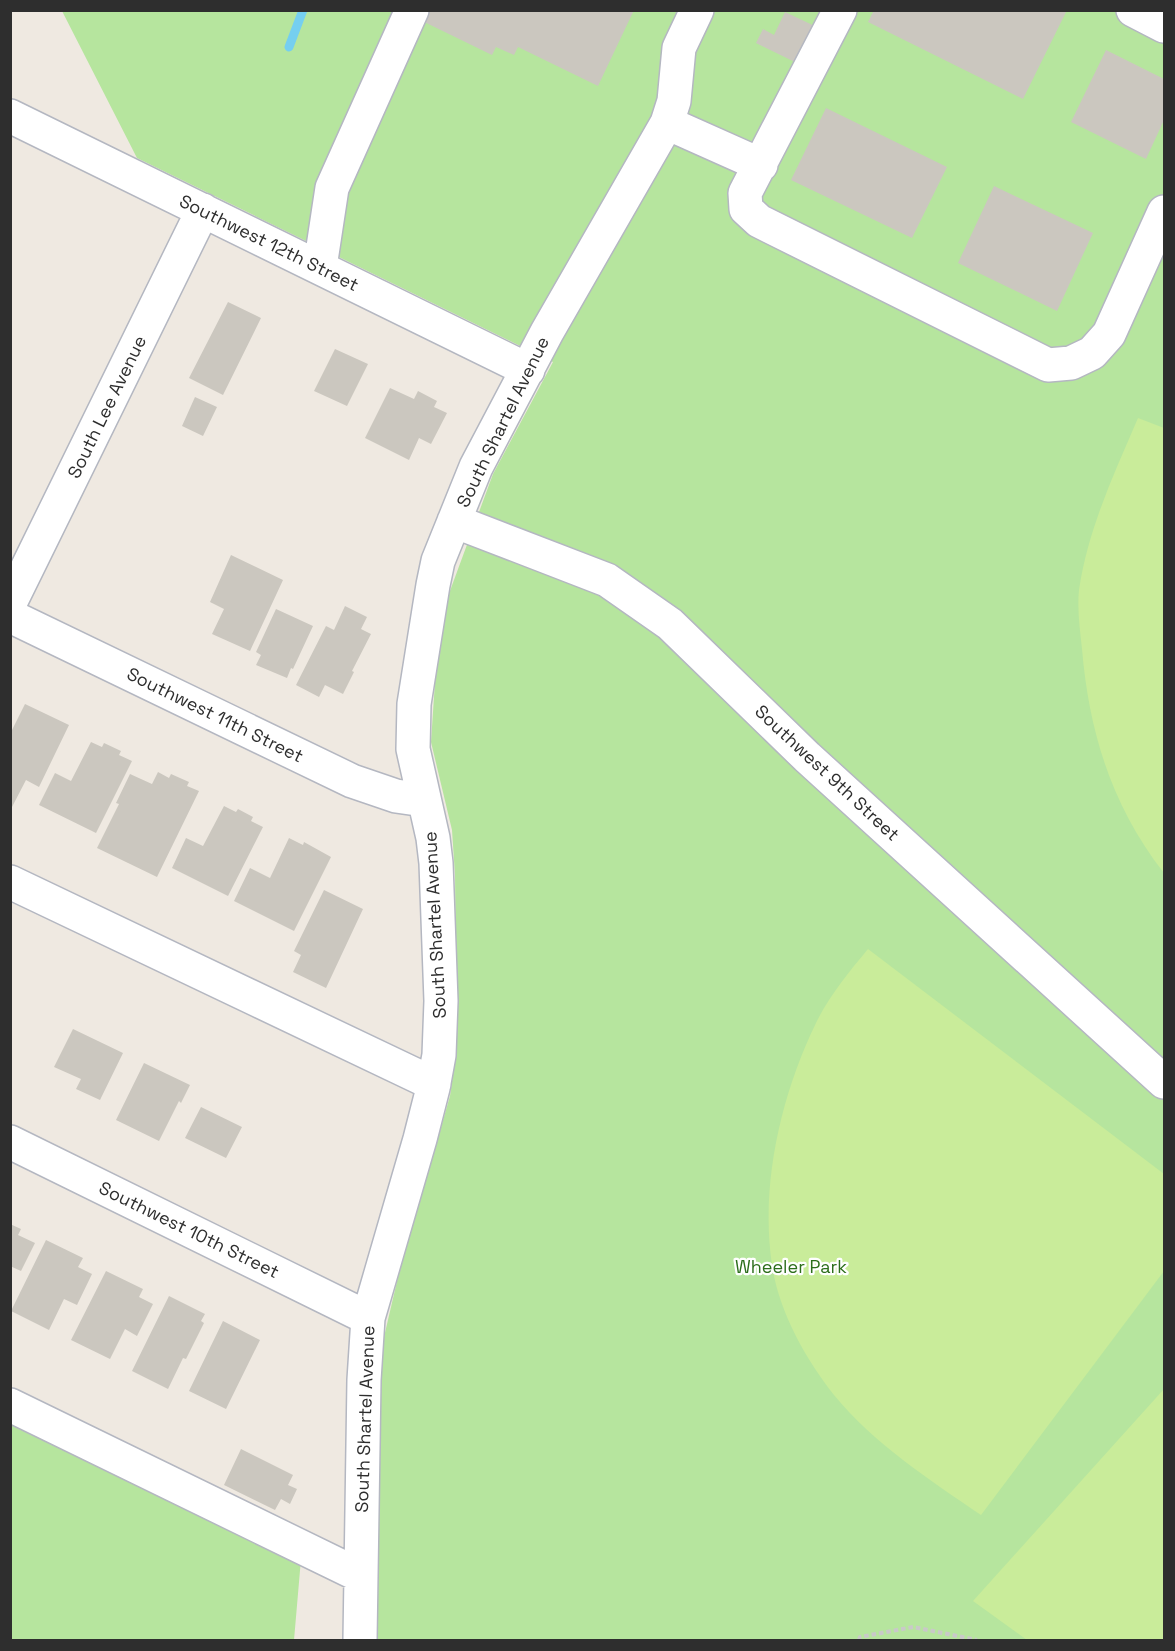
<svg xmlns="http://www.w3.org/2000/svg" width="1175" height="1651" font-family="'Space Grotesk',sans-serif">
<rect width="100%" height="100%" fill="#efe9e1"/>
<path fill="#b6e59e" d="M62,11h1102v1629h-788l3,-259 5,-44 14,-60 52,-181 7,-51 -2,-170 -3,-45 -21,-88 4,-60 12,-83 46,-125 60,-112 -416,-204z
M10,1416l291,143 -7,81h-283z"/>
<path fill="#c9ec9a" d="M1138,418l26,10v445c-52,-66 -75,-141 -82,-224 -2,-19 -5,-40 -3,-59 9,-61 35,-116 59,-172z
M868,949l296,225v97l-183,244c-51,-35 -107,-71 -147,-120 -29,-37 -55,-83 -62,-130 -12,-80 9,-170 44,-242 13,-27 33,-51 52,-74z
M1164,1389v251h-137l-54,-39z"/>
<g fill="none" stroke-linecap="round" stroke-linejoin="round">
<path stroke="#75cff0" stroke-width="9" d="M289,47l14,-37"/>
</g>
<path fill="#cbc7bf" d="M418,10h216l-36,76 -80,-39 -4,8 -18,-8 -4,8 -78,-38z
M874,10h193l-44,89 -155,-77z
M785,12l36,17 -18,37 -47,-23 7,-14 11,6z
M1106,50l58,29v41l-18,39 -75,-37z
M826,108l121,59 -35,71 -121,-58z
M994,186l99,47 -36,78 -99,-48z
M228,302l33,16 -38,77 -34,-17z
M335,349l33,15 -21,42 -33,-15z
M390,388l24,11 4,-8 19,10 -3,6 13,6 -16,31 -12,-6 -10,22 -44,-22z
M195,397l22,10 -14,29 -21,-10z
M231,555l52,25 -33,71 -38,-17 12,-25 -14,-7z
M345,606l22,11 -6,12 10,5 -19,37 2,1 -11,22 -18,-9 -6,12 -23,-12 30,-59 8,4z
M276,609l37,17 -20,43 -2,-1 -4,10 -31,-13 5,-10 -5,-3z
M25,704l44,21 -30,62 -13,-7 -14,27 -2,-1v-72z
M91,742l11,5 2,-4 17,8 -2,4 13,6 -36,72 -57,-28 16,-32 16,8z
M158,772l11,6 2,-4 18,8 -2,4 12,5 -42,86 -60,-29 22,-44 -3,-1 14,-29 22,10z
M224,806l12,6 2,-3 15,8 -2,4 12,6 -35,69 -56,-28 14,-30 17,8z
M289,838l14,7 1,-3 27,15 -37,74 -60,-30 16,-33 20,10z
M324,890l39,19 -37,79 -33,-16 8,-17 -7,-4z
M73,1029l50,24 -23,47 -24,-11 5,-10 -27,-12z
M144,1063l46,22 -9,18 -2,-2 -20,40 -43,-21z
M201,1107l41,20 -16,31 -41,-20z
M10,1224l11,5 -3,6 17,8 -14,28 -11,-5z
M46,1240l37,18 -5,9 14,7 -15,31 -13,-6 -15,31 -38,-19z
M106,1271l37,18 -4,8 14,7 -16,32 -12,-7 -15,30 -39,-19z
M169,1296l36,18 -4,7 3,2 -18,36 -3,-1 -15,31 -36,-18z
M223,1321l37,19 -34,69 -37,-18z
M241,1449l52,26 -5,10 9,4 -7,15 -9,-5 -6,11 -51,-25z"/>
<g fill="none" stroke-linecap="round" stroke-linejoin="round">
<defs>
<path id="minor" d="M840,10l-95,183 1,16 13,12 289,144 23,-2 21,-10 17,-19 55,-122
M1133,10l31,16
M10,116l518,254
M667,123l94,42
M320,267l12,-79 80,-178
M454,521l153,59 63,44 137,133 357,325
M10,603l193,-393
M10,616l342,165 44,15 28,4
M10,882l424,202
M10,1142l358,176
M10,1405l351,171
M360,1640l4,-260 4,-62 52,-179 13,-51 6,-33 2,-54 -5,-138 -3,-25 -20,-89 1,-45 19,-119 5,-24 38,-94 71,-135 120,-209 7,-22 5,-53 18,-38"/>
</defs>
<use href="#minor" stroke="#b4b7c1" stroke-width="36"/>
<path stroke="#c9c9c9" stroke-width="4" stroke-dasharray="4.5 3" stroke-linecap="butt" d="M859,1640l1,-3 53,-10 64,13"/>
<use href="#minor" stroke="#fff" stroke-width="33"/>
</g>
<g text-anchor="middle" stroke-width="4.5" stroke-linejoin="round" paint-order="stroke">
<g font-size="18" fill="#2e2e2e" stroke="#fff">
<text transform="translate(269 243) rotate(26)" y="6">Southwest 12th Street</text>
<text transform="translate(107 407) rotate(-64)" y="6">South Lee Avenue</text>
<text transform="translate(503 422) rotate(-64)" y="6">South Shartel Avenue</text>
<text transform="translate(215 715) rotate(26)" y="6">Southwest 11th Street</text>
<text transform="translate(827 773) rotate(43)" y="6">Southwest 9th Street</text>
<text transform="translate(435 925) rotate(-93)" y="6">South Shartel Avenue</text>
<text transform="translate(189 1230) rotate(26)" y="6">Southwest 10th Street</text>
<text transform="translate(365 1419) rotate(-88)" y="6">South Shartel Avenue</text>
</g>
<g font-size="18" fill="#2c6e1b" stroke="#fff">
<text x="791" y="1273">Wheeler Park</text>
</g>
</g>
<rect width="1175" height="1651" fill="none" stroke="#2e2e2e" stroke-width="24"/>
</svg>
